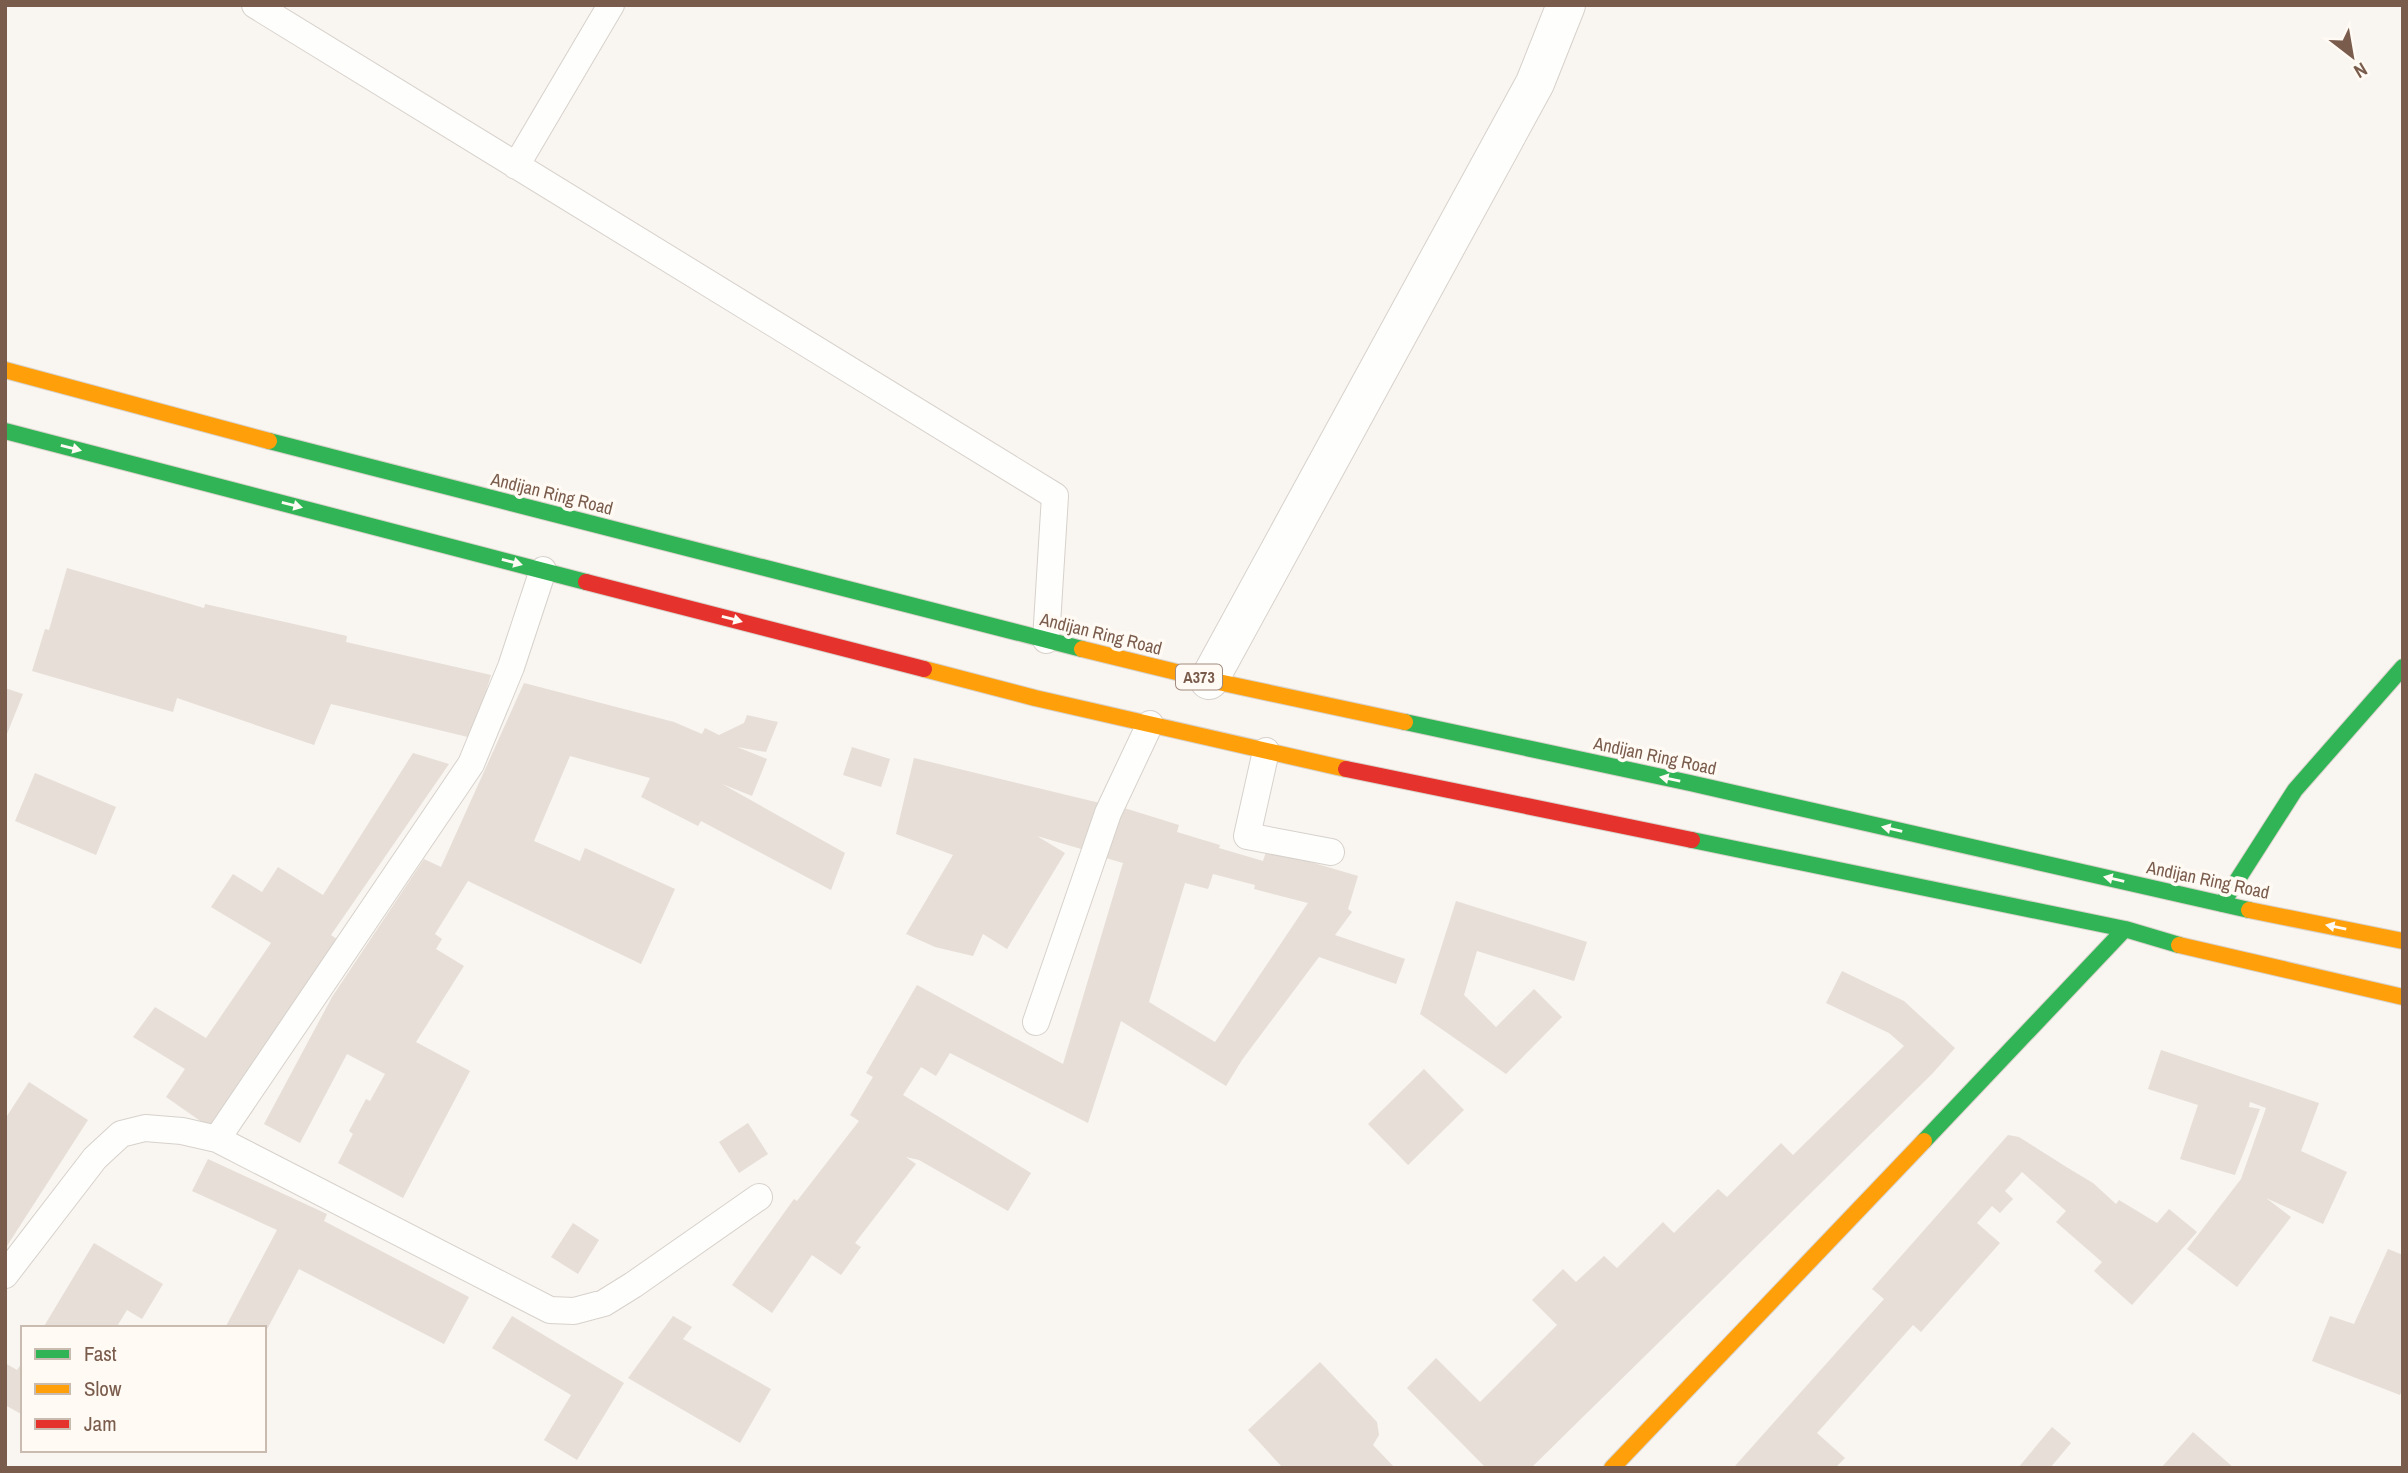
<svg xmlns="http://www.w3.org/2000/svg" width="2408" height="1473" font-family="'Archivo Narrow',sans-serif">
<rect width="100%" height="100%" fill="#f9f5f0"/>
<path fill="#e6ded7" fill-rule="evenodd" d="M67,568l137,40 1,-4 142,32 -1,6 145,33 -19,63 -141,-34 -17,41 -137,-47 -4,14 -141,-41 13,-42 4,1z
M524,683l150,39 28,12 3,-6 14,7 25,-12 3,-8 31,7 -12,30 -29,-5 30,12 -15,37 -30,-12 123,69 -14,37 -130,-69 -3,5 -57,-29 9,-19 -80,-22 -36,85 46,20 5,-13 90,41 -34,75 -173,-83 -33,53 7,5 -6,10 28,17 -48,76 54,29 -67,127 -65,-35 15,-29 -4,-3 17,-32 4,2 15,-27 -38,-20 -47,89 -36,-19 68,-127 92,-138 17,8z
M5,688l18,6 -18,45z
M852,747l38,12 -9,28 -38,-12z
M413,753l36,11 -118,171 6,4 -128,188 -43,-30 19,-28 -52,-32 22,-30 51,31 65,-95 -60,-36 22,-33 29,18 16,-25 45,28z
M914,758l186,45 -12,48 -51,-15 28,17 -58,96 -24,-15 -10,22 -38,-9 -29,-13 47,-79 -57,-21z
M35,773l81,34 -20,48 -81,-34z
M1121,807l58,18 -2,7 43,13 -1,3 44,13 4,-12 91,27 -10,33 4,3 -17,23 70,24 -9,25 -77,-27 -77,103 -16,26 -105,-65 -33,102 -138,-70 -14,23 -15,-9 -18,28 128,78 -23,38 -89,-51 -13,-3 10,7 -61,79 6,4 -20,28 -29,-20 -40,58 -40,-28 62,-86 3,2 62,-80 -9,-6 23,-38 -7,-4 51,-88 146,79 60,-201 -17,-5zM1213,874l42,11 -1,4 54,14 -93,139 -66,-40 36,-119 23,6z
M1456,901l131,41 -13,39 -97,-30 -13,44 32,32 38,-38 28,28 -56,57 -86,-60z
M1842,971l62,30 51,47 -22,25 -402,395h-45l-79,-80 29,-30 44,44 77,-77 -25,-25 31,-31 13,13 28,-26 13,12 46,-46 11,11 44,-44 9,8 54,-54 12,12 111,-109 -15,-13 -63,-30z
M2161,1050l158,53 -18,48 46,21 -24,52 -57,-26 25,19 -54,70 -50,-38 54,-70 25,-71 -16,-6 -1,5 11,2 -25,66 -55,-16 18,-54 -50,-16z
M1424,1069l40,41 -56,55 -40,-41z
M29,1082l59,38 -83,129v-130z
M748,1123l20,31 -29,19 -20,-31z
M2008,1135l11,2 49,31 25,15 23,21 3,-4 38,23 12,-14 28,23 -65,73 -38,-34 8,-9 -46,-40 10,-11 -44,-39 -17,19 8,8 -13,14 -8,-7 -15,17 23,20 -79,89 -8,-7 -96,108 28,25 -10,10h-98l-2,-2 149,-167 -12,-10z
M208,1159l119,55 -3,7 145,76 -25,47 -145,-75 -35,66v-7h-39l52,-98 -85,-39z
M573,1223l26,17 -21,34 -27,-17z
M94,1243l69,41 -21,35 -15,-9 -11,18h-73z
M2388,1249l15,6v132l-3,8 -88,-34 18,-45 24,8z
M512,1316l112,67 -47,77 -33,-20 27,-45 -79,-47z
M673,1316l19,11 -9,12 88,50 -31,54 -112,-65z
M23,1361v54l-18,-10v-42l12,7z
M1320,1362l57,60 2,13 -6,10 22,23h-112l-35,-38z
M2052,1427l19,16 -21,25h-32z
M2193,1432l41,36h-73z"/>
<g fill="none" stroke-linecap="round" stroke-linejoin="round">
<defs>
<path id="lane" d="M255,5l800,491 -9,144
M516,166l95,-161
M1266,751l-19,85 84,16
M1036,1022l72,-209 42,-89
M217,1139l254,-375 40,-97 32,-97
M5,1275l90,-117 26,-24 24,-6 37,3 35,8 333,171 24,1 30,-8 29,-18 126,-88"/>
<path id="street" d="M1209,680l326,-597 31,-78"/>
<path id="fast" d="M5,431l581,151
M269,441l813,208
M1405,722l285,61 559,127
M1692,840l433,89 54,16
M2222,904l73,-114 108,-123
M1924,1141l201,-212"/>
<path id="slow" d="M5,370l264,71
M1082,649l127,31 196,42
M924,669l111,29 311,71
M2249,910l154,31
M2179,945l224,52
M1612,1468l312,-327"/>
<path id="jam" d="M586,582l338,87
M1346,769l346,71"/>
</defs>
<use href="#lane" stroke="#d7d1cb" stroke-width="28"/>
<use href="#street" stroke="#d7d1cb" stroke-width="40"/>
<use href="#fast" stroke="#d9d2cb" stroke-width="18"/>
<use href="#slow" stroke="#d9d2cb" stroke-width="18"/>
<use href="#jam" stroke="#d9d2cb" stroke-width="18"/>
<use href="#lane" stroke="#fefefd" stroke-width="26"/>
<use href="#street" stroke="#fefefd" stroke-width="38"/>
<use href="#fast" stroke="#30b455" stroke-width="16"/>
<use href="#slow" stroke="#ff9f0a" stroke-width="16"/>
<use href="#jam" stroke="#e5322d" stroke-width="16"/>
</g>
<defs><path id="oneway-solid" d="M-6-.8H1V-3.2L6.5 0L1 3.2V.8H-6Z" transform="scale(1.75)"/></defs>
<g fill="#fffaf3">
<use href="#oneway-solid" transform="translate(71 448) rotate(14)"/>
<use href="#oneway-solid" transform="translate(292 505) rotate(14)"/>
<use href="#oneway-solid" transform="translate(512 562) rotate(15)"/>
<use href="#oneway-solid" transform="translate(732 619) rotate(15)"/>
<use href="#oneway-solid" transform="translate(1670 779) rotate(-168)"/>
<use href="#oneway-solid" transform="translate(1892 829) rotate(-167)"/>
<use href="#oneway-solid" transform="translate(2114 879) rotate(-167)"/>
<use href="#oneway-solid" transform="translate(2336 927) rotate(-168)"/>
</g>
<g text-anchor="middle" stroke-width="7" stroke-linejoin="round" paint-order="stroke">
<rect fill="#fffaf3" stroke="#a28b7f" stroke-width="2" x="1176" y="664.5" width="46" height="25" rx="5"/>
<g font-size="16" font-weight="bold" fill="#7a5c4d">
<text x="1199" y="683">A373</text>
</g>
<g font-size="18" fill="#7a5c4d" stroke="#fffaf3">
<text transform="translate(552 494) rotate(14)" y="6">Andijan Ring Road</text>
<text transform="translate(1101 634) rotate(14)" y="6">Andijan Ring Road</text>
<text transform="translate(1655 756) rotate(12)" y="6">Andijan Ring Road</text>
<text transform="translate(2208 880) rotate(12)" y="6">Andijan Ring Road</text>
</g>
</g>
<rect width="2408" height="1473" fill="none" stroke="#7a5c4d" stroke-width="14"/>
<rect x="21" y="1326" width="245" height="126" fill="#fffaf3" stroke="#cabbb1" stroke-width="2"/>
<rect x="35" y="1349" width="35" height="10" fill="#30b455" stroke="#cabbb1" stroke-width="2"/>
<text x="84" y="1361" font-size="21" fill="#7a5c4d">Fast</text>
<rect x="35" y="1384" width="35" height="10" fill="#ff9f0a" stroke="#cabbb1" stroke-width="2"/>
<text x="84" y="1396" font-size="21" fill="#7a5c4d">Slow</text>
<rect x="35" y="1419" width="35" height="10" fill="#e5322d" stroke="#cabbb1" stroke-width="2"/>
<text x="84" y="1431" font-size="21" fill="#7a5c4d">Jam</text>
<g transform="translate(2352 56) rotate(149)" stroke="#fffaf3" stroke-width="5" paint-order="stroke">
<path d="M0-5L12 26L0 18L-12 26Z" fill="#7a5c4d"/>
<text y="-10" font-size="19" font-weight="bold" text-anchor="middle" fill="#7a5c4d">N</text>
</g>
</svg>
